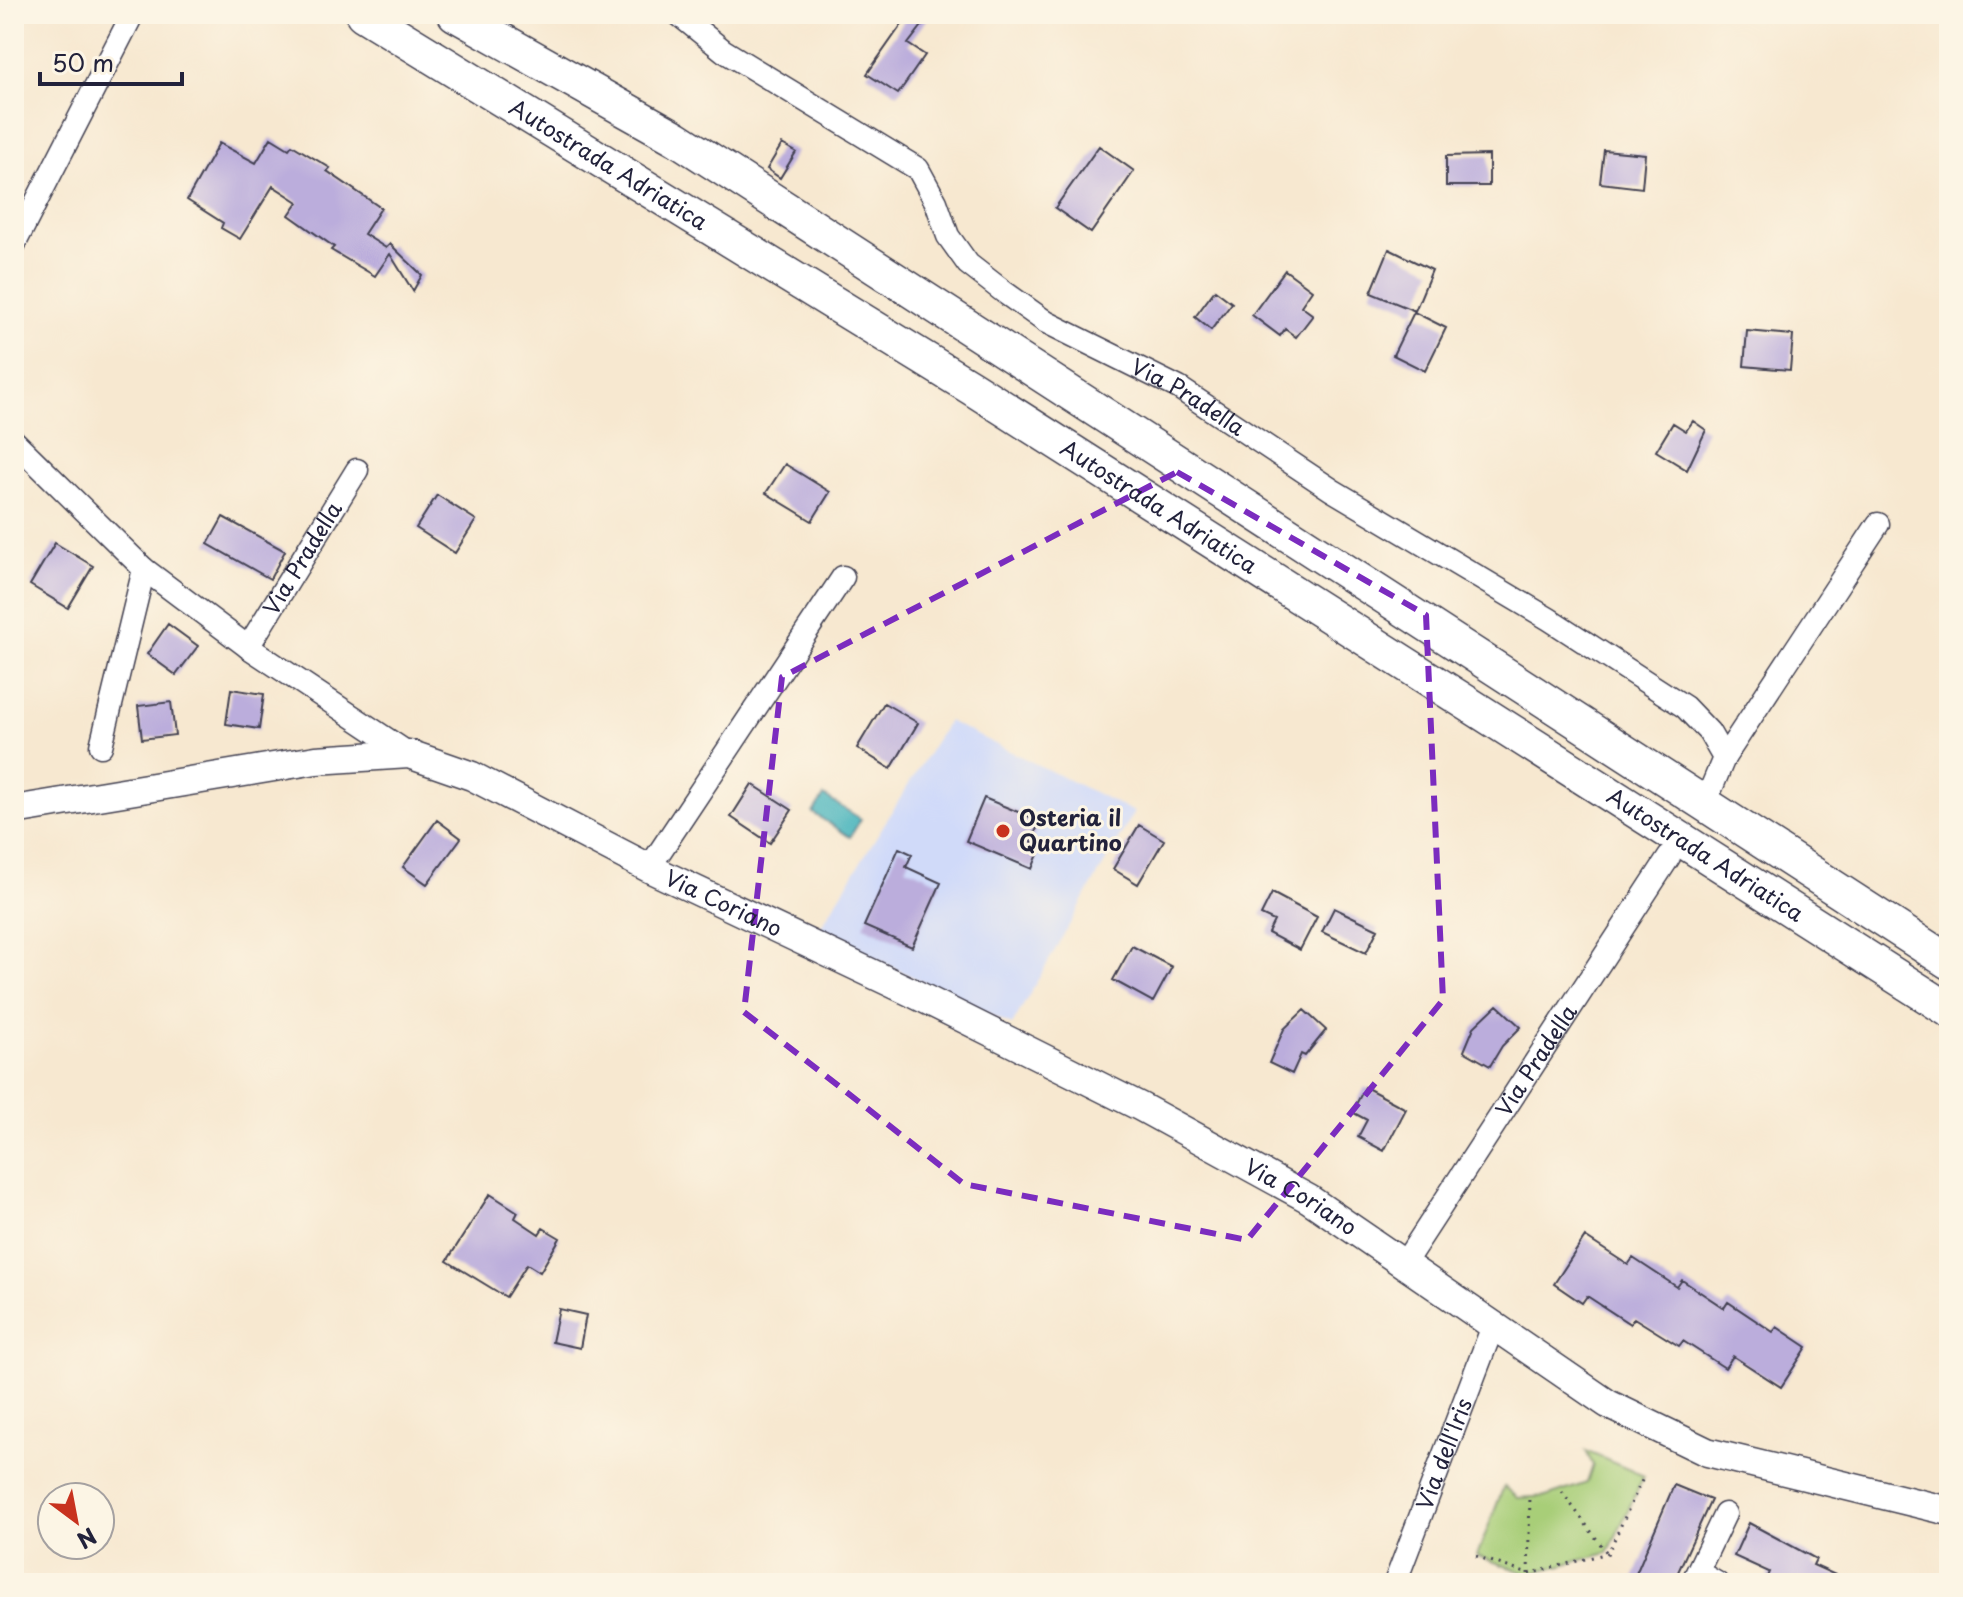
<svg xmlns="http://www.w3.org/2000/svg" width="1963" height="1597" font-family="'Playpen Sans',sans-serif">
<rect width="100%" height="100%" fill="#fcf5e5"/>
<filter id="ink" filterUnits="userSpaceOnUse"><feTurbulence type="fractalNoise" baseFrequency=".0125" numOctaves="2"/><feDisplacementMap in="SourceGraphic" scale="16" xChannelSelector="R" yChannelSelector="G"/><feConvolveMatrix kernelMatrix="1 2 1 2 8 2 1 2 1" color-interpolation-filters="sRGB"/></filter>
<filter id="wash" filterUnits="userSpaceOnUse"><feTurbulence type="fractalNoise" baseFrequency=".006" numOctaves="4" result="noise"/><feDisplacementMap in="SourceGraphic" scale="32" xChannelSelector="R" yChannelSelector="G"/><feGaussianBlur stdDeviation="1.8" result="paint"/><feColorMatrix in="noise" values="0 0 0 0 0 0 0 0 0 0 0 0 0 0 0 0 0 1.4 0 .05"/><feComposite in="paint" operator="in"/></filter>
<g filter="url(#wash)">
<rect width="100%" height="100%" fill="#f7e8d0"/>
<path fill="#d0daf9" d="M948,721l186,91 -122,213 -194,-94z"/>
<path fill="#a8ce78" stroke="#65785a" stroke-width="2" d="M1586,1451l58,25 -36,77 -80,21 -51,-18 27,-70 14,12 31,-2 38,-13 6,-18z"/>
<path fill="#42b2bc" stroke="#326a7c" stroke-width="2" d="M824,796l37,23 -11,18 -37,-24z"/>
<g id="blocks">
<path fill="#bbaddc" d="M909,14h22l-23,30 17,11 -27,39 -31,-20z
M271,138l18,11 3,-4 38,23 -3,3 54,37 -17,26 22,14 4,-4 32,31 -9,16 -23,-37 -15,22 -44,-26 3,-3 -45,-32 9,-13 -25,-16 -33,53 -19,-11 2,-5 -36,-23 32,-57 37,20z
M782,144l14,8 -16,26 -13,-9z
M1099,146l35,25 -43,62 -36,-25z
M1604,150l41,4 -3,34 -42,-5z
M1489,155v31h-43v-30z
M1389,249l43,21 -17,41 -44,-18z
M1285,270l27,20 -11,16 12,9 -17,22 -11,-8 -5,7 -28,-21z
M1215,290l17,13 -21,27 -16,-13z
M1414,312l32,16 -21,43 -32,-16z
M1747,331l46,4 -3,35 -46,-4z
M1693,421l13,9 -19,40 -31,-19 17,-28 13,8z
M785,464l45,28 -18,29 -46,-28z
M437,495l39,25 -21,33 -39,-25z
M223,517l62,34 -15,28 -62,-35z
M55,543l38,23 -25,42 -38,-23z
M168,624l30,22 -22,29 -29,-21z
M231,689l33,5 -5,35 -33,-5z
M171,702l4,33 -33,4 -4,-33z
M884,703l34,20 -27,46 -34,-21z
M752,784l40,26 -22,33 -39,-26z
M984,798l56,23 -9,21 10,5 -9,22 -66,-28z
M437,820l24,18 -34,46 -24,-17z
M1139,825l25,15 -26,44 -25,-15z
M899,848l13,6 -6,13 35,16 -29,64 -48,-21z
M1272,893l45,24 -17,33 -32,-17 6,-12 -13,-6z
M1334,908l44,21 -12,24 -44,-21z
M1132,946l40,21 -19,35 -40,-22z
M1497,1005l24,22 -19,19 -12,20 -26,-15 10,-24z
M1304,1010l22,20 -21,26 -4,-2 -9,20 -23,-11 15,-34z
M1365,1087l41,22 -22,42 -26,-14 9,-17 -15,-8z
M490,1194l28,18 -3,6 24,16 4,-6 17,10 -20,34 -13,-8 -21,33 -59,-36z
M1585,1237l43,28 5,-7 44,29 5,-7 42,28 4,-6 45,30 4,-5 30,20 -26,40 -48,-31 -8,12 -42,-27 -4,5 -45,-28 -4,6 -43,-28 -5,7 -28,-19z
M559,1309l27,6 -6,33 -28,-6z
M1674,1485l37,15 -38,83h-41z
M1749,1523l67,36 -3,6 40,18h-73l-13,-6 2,-5 -35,-16z"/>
</g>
</g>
<g filter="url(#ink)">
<use href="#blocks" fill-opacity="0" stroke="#424051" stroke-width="2"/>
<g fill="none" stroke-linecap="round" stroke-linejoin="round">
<defs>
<g id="minor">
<path id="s1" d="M678,14l46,37 194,118 18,33 12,34 20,28 36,28 42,30 133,66 153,102 217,129 136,88 24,25 15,26 -13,31"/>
<path d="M14,245l117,-228"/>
<path d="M14,441l130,128 104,78 161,107"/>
<path id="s2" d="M248,647l109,-177"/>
<path d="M101,746l43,-177"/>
<path d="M1724,758l154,-234"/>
<path d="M649,868l194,-291"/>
<path id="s3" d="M1403,1265l266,-408"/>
<path d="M1698,1572l19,11"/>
<path id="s4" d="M1395,1583l98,-257"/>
<path d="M1692,1583l33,-69"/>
</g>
<g id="major">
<path id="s5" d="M14,810l302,-50 93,-6 63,22 177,92 262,124 230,115 168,92 299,205 99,48 242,59"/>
</g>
<g id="highway">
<path id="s6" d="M363,14l609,374 977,622"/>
<path d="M455,14l221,124 1273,824"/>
</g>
</defs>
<use href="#minor" stroke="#424051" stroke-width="25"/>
<use href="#major" stroke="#424051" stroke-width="31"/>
<use href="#highway" stroke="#424051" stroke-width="37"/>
<path stroke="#424051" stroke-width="3" stroke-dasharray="2 6" stroke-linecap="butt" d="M1562,1492l45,61
M1476,1556l52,18 80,-21 36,-77
M1528,1574l2,-77"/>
<use href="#minor" stroke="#fff" stroke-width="22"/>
<use href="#major" stroke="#fff" stroke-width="28"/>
<use href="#highway" stroke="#fff" stroke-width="34"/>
</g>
</g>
<path fill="none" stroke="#7b2cbf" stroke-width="6" stroke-dasharray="16 10" stroke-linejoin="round" d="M1177,472l249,143 17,385 -196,240 -283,-56 -220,-172 38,-335z"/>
<circle fill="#c8321e" stroke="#fcf5e5" stroke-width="3" cx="1003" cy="831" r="8"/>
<g text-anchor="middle" stroke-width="6" stroke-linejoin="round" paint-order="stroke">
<g font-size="22" fill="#22223b" stroke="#fcf5e5">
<text dy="8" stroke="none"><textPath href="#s6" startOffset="288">Autostrada Adriatica</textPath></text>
<text dy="8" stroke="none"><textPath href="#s1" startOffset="652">Via Pradella</textPath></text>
<text dy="8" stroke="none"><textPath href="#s6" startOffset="936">Autostrada Adriatica</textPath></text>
<text dy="8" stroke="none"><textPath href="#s2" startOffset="104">Via Pradella</textPath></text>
<text dy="8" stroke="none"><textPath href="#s6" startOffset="1584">Autostrada Adriatica</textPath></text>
<text dy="8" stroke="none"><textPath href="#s5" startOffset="748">Via Coriano</textPath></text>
<text dy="8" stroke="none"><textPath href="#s3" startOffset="244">Via Pradella</textPath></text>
<text dy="8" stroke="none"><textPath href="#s5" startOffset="1396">Via Coriano</textPath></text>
<text dy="8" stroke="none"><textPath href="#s4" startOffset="138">Via dell'Iris</textPath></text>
</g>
<g font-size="22" font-weight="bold" fill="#22223b" stroke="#fcf5e5" text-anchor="start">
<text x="1019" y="826">Osteria il<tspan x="1019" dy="25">Quartino</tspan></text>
</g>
</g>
<rect width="1963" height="1597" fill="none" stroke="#fcf5e5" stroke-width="48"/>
<g transform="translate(76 1521) rotate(148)"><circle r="38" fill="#fcf5e5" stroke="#a5a1a1" stroke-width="2"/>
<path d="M0-6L14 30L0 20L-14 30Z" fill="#c8321e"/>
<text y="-12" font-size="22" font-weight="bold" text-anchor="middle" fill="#22223b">N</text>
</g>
<path d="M40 72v12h142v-12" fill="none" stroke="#22223b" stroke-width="4"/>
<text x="52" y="72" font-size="24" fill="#22223b" stroke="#fcf5e5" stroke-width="6" paint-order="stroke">50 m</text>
</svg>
